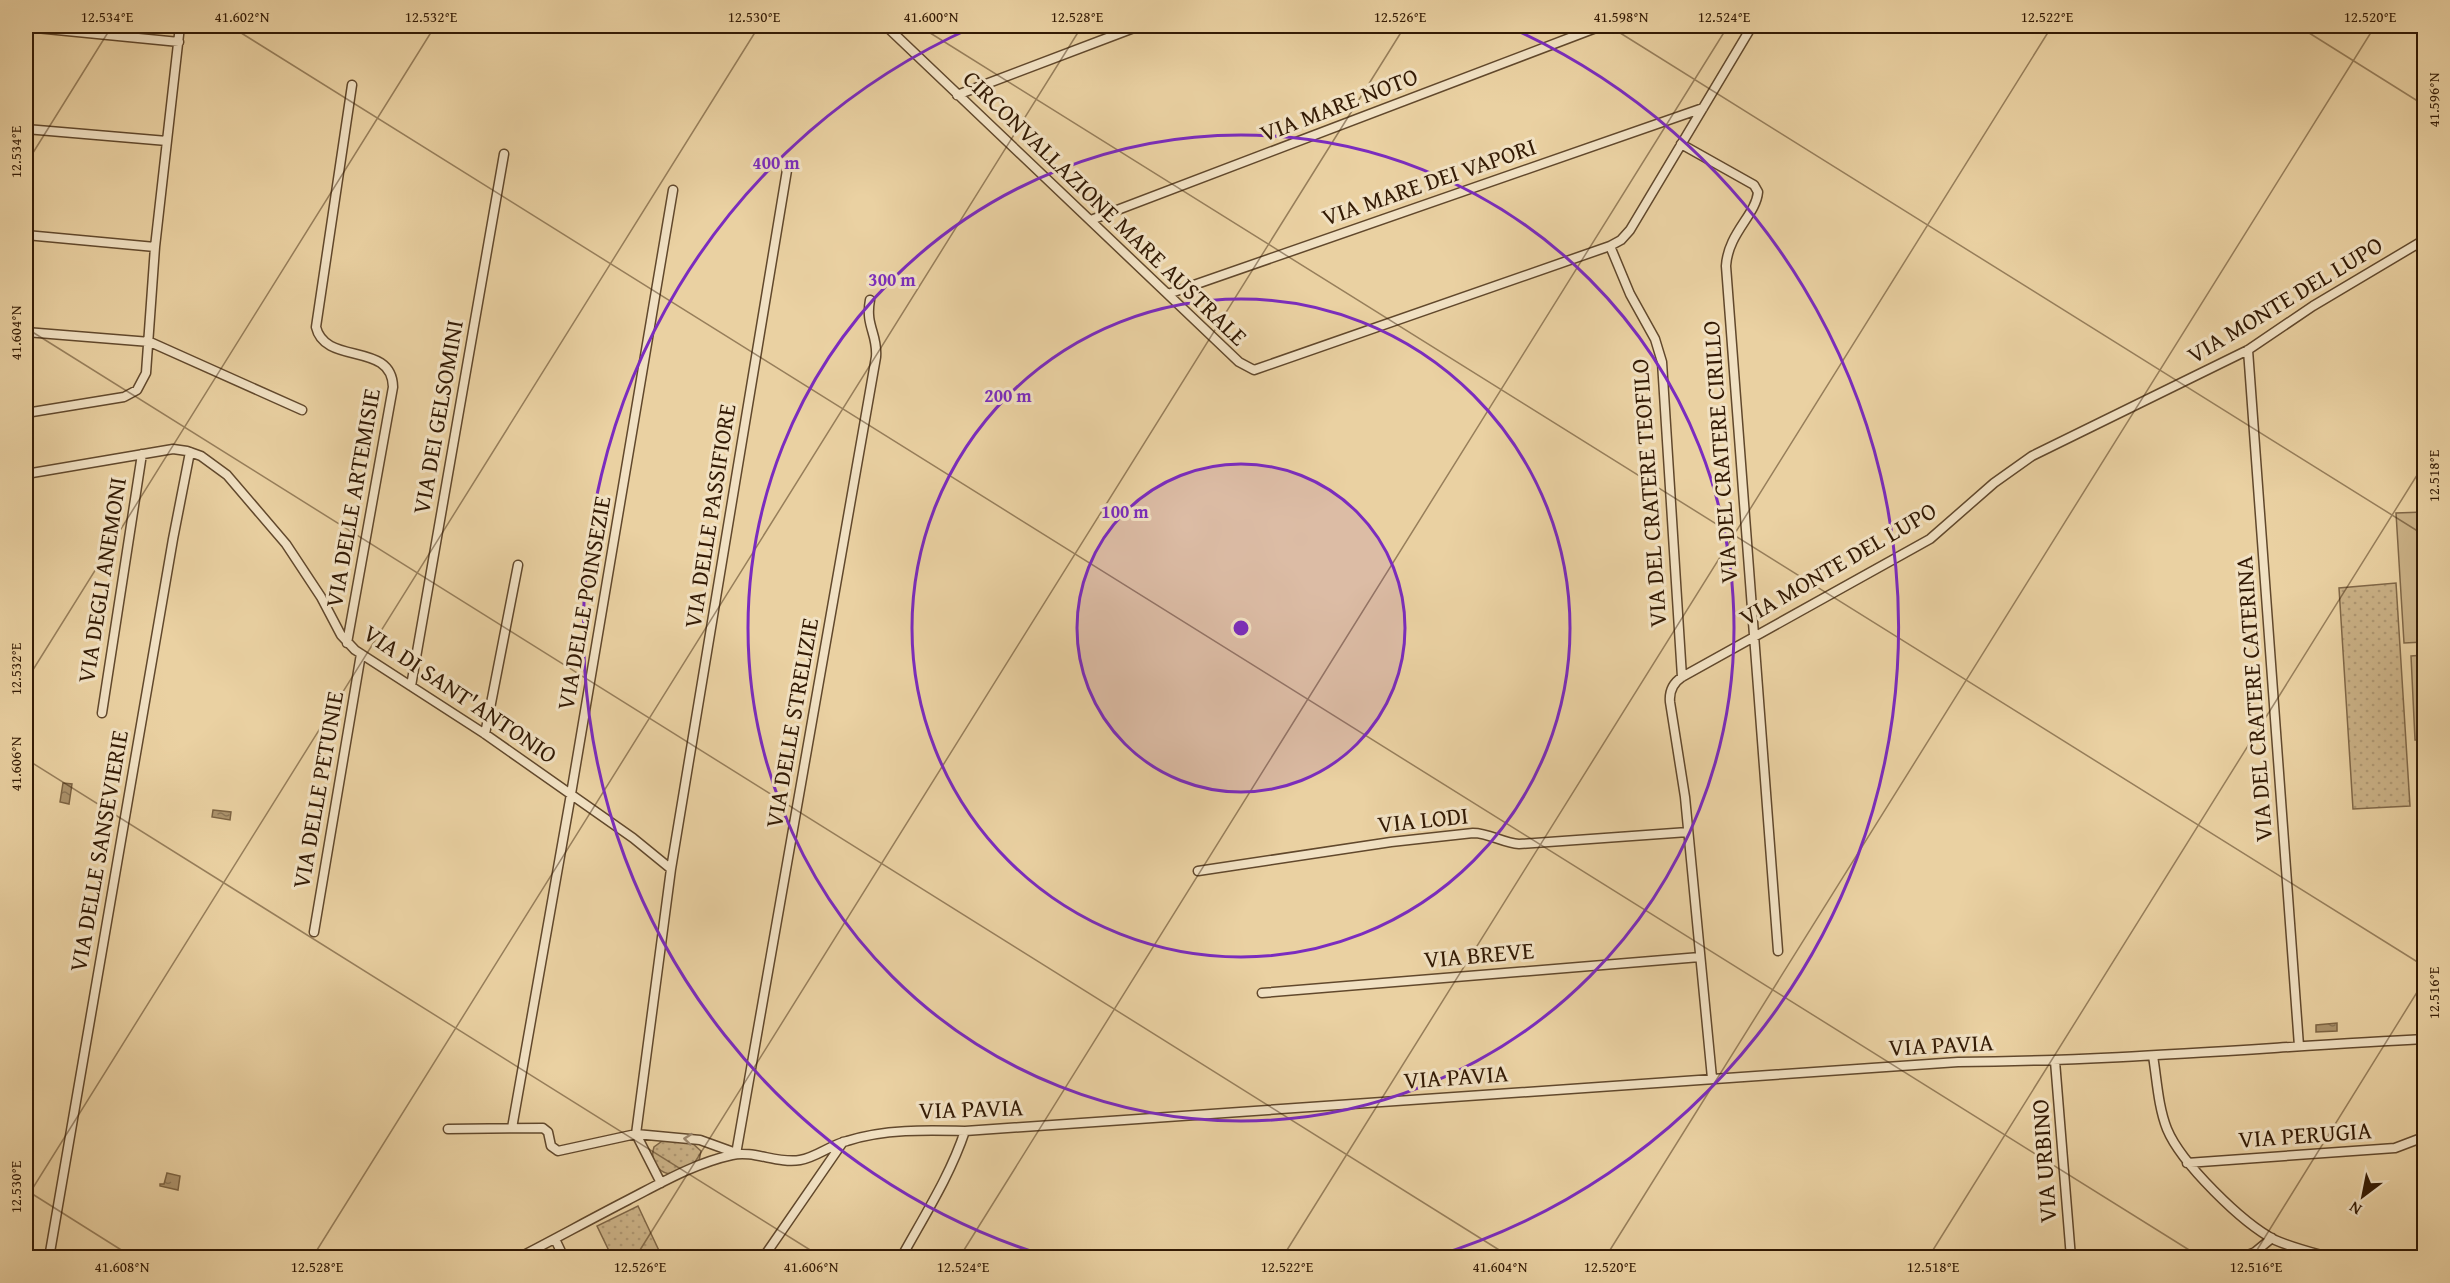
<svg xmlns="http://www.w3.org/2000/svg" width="2450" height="1283" font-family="'Gentium Book Plus',serif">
<defs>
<pattern id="grass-dots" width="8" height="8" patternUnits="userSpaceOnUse" patternTransform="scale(1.5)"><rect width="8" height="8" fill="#cbb287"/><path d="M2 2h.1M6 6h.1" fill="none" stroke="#af9873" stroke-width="1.8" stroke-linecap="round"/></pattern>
<pattern id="water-ripples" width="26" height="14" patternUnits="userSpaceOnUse" patternTransform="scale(1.5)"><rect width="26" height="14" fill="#ac936c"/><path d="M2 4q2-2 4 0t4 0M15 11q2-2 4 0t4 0" fill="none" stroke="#8d7757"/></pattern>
</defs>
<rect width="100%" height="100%" fill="#ead1a2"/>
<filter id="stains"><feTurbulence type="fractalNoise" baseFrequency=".00333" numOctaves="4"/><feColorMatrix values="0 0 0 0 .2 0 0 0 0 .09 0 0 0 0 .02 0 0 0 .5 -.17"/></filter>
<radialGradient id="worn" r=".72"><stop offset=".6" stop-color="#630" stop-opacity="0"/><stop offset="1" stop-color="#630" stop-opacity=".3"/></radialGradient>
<path fill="url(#grass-dots)" stroke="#7f6646" stroke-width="1.5" d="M2396,583l14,223 -57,3 -14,-221z
M665,1139l27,4 9,8 -2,10 -30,13c-13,-3 -19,-15 -15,-27z
M638,1206l24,51h-50l-15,-31z"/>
<path fill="#cbb287" stroke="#7f6646" stroke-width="1.5" d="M2424,512v130l-20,1 -8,-130z
M2424,655v85h-9l-4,-84z"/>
<path fill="url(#water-ripples)" stroke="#7c6342" stroke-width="1.5" d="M63,783l9,1 -3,20 -9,-2z
M213,810l18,2 -1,8 -18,-3z
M2337,1023v8l-21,1v-7z
M167,1173l13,3 -2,14 -18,-4v-2h4z"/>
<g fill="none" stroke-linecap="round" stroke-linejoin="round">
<defs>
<path id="street" d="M886,26l353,336 15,8 356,-124 11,-6 9,-10 122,-204
M2422,26l2,32
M26,27l153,15
M957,95l182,-69
M26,129l141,12
M1681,144l73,41 4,7c-2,23 -30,41 -32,74l52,685
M1091,220l510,-194
M26,235l129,12
M1610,246l20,48 25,45 7,23 20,315
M1168,294l535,-186
M26,332l124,10 152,68
M2248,350l51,696
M26,413l98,-16 13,-7 9,-17 9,-126 25,-221
M26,474l147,-25 14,2 14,5 26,19 59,69 35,53 20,38 14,15 130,84 148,104 38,31 -35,265
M347,643l46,-256c-1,-46 -68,-21 -77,-60l36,-242
M411,686l93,-532
M102,713l40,-259
M485,734l33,-169
M671,869l116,-699
M1198,871l193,-29 82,-9c16,0 30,10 46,11l169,-12
M314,932l47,-278
M1262,993l438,-36
M2153,1056c4,24 5,50 14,73 14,34 75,94 108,111 18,8 39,13 57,18
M2055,1061l16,197
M1712,1078l-27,-281 -15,-95c-1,-11 3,-19 12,-25l248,-138 64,-56 38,-27 216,-106 65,-44 111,-66
M512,1128l59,-334 102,-604
M448,1129l95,-1 5,4 3,14 7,5 78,-17 64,6 36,13
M636,1134l25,49
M736,1154l140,-797c2,-23 -11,-31 -6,-57
M2187,1163l208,-15 29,-11
M555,1239l9,19
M49,1258l124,-719 17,-87
M518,1258c37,-19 73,-39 110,-58 33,-17 67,-37 104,-45 21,-5 46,9 68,5 17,-3 30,-15 47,-19 37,-12 79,-11 118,-10l993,-69c156,-1 311,-15 466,-23
M763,1258l80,-116
M901,1258c23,-42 49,-82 64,-127
M2240,1258l15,-6 17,-14"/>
</defs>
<use href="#street" stroke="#61482c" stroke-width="11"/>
<use href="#street" stroke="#f1e1c3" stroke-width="8"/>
</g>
<defs><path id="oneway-chevron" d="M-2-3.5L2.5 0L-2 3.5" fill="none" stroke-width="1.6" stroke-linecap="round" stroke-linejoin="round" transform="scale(1.5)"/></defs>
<use stroke="#9c876d" href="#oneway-chevron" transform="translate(688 1139) rotate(-174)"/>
<path fill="none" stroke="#331a04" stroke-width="1.5" stroke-opacity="0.45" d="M230,26l1972,1232M919,26l1505,940M1609,26l815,509M2298,26l126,79M26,164l86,-138M26,328l1486,930M26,681l409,-655M26,759l797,499M26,1190l108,68M26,1199l733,-1173M312,1258l770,-1232M635,1258l770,-1232M959,1258l769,-1232M1282,1258l770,-1232M1605,1258l770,-1232M1928,1258l496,-794M2252,1258l172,-277"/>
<circle cx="1241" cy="628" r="164" fill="#7b2cbf" fill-opacity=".12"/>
<g fill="none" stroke="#7b2cbf" stroke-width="3">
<circle cx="1241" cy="628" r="164"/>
<circle cx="1241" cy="628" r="329"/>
<circle cx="1241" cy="628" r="493"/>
<path d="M1049 1257A658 658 0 0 1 973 27M1509 27A658 658 0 0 1 1433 1257"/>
</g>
<g text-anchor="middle" stroke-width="6" stroke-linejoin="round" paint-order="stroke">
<g font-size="24" fill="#331a04" stroke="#f1e1c3">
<text transform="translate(1339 105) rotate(-21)" y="8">VIA MARE NOTO</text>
<text transform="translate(1429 182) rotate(-19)" y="8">VIA MARE DEI VAPORI</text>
<text transform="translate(1105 208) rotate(44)" y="8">CIRCONVALLAZIONE MARE AUSTRALE</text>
<text transform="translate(2285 300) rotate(-31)" y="8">VIA MONTE DEL LUPO</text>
<text transform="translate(438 417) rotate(-80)" y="8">VIA DEI GELSOMINI</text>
<text transform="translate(1720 452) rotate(-94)" y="8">VIA DEL CRATERE CIRILLO</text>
<text transform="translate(1649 493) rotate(-94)" y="8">VIA DEL CRATERE TEOFILO</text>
<text transform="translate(353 498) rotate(-80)" y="8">VIA DELLE ARTEMISIE</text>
<text transform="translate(710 516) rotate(-81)" y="8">VIA DELLE PASSIFIORE</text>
<text transform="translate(1838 564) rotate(-30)" y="8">VIA MONTE DEL LUPO</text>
<text transform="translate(102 580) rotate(-81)" y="8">VIA DEGLI ANEMONI</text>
<text transform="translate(584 603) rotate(-80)" y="8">VIA DELLE POINSEZIE</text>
<text transform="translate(460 694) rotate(34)" y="8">VIA DI SANT'ANTONIO</text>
<text transform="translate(2254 699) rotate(-94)" y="8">VIA DEL CRATERE CATERINA</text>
<text transform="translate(792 723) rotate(-80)" y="8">VIA DELLE STRELIZIE</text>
<text transform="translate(318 790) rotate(-80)" y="8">VIA DELLE PETUNIE</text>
<text transform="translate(1423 820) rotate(-6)" y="8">VIA LODI</text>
<text transform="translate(99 851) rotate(-80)" y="8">VIA DELLE SANSEVIERIE</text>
<text transform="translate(1479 955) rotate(-5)" y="8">VIA BREVE</text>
<text transform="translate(1941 1045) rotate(-3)" y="8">VIA PAVIA</text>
<text transform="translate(1456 1077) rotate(-4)" y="8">VIA PAVIA</text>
<text transform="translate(971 1109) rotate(-2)" y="8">VIA PAVIA</text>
<text transform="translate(2305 1135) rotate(-4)" y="8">VIA PERUGIA</text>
<text transform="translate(2044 1161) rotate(-94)" y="8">VIA URBINO</text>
</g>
</g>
<circle cx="1241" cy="628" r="9" fill="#7b2cbf" stroke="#f1e1c3" stroke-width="3"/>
<g font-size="18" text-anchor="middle" font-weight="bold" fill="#7b2cbf" stroke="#f1e1c3" stroke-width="6" stroke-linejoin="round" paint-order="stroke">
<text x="776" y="169">400 m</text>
<text x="892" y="286">300 m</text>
<text x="1008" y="402">200 m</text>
<text x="1125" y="518">100 m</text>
</g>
<rect width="2450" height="1283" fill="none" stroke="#ead1a2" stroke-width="66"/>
<g transform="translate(2363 1196) rotate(212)" stroke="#f1e1c3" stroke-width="4.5" paint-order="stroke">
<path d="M0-4.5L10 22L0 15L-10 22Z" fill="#331a04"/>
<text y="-9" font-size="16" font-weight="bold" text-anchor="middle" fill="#331a04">N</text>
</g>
<rect x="33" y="33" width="2384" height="1217" fill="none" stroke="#331a04" stroke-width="2"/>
<g font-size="15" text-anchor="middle" fill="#331a04">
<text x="107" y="22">12.534°E</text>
<text x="242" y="22">41.602°N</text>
<text x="431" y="22">12.532°E</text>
<text x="754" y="22">12.530°E</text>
<text x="931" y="22">41.600°N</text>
<text x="1077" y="22">12.528°E</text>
<text x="1400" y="22">12.526°E</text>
<text x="1621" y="22">41.598°N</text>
<text x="1724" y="22">12.524°E</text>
<text x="2047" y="22">12.522°E</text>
<text x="2370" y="22">12.520°E</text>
<text transform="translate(2434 100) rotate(-90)" y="5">41.596°N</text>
<text transform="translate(16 152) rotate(-90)" y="5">12.534°E</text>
<text transform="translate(16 333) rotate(-90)" y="5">41.604°N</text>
<text transform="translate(2434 476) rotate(-90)" y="5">12.518°E</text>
<text transform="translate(16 669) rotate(-90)" y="5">12.532°E</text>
<text transform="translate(16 764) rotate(-90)" y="5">41.606°N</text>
<text transform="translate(2434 993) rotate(-90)" y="5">12.516°E</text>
<text transform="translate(16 1187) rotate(-90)" y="5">12.530°E</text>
<text x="122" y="1272">41.608°N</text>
<text x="317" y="1272">12.528°E</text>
<text x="640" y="1272">12.526°E</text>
<text x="811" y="1272">41.606°N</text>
<text x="963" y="1272">12.524°E</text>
<text x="1287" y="1272">12.522°E</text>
<text x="1500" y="1272">41.604°N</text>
<text x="1610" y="1272">12.520°E</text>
<text x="1933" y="1272">12.518°E</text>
<text x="2256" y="1272">12.516°E</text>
</g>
<rect width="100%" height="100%" filter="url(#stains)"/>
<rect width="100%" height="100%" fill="url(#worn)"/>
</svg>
